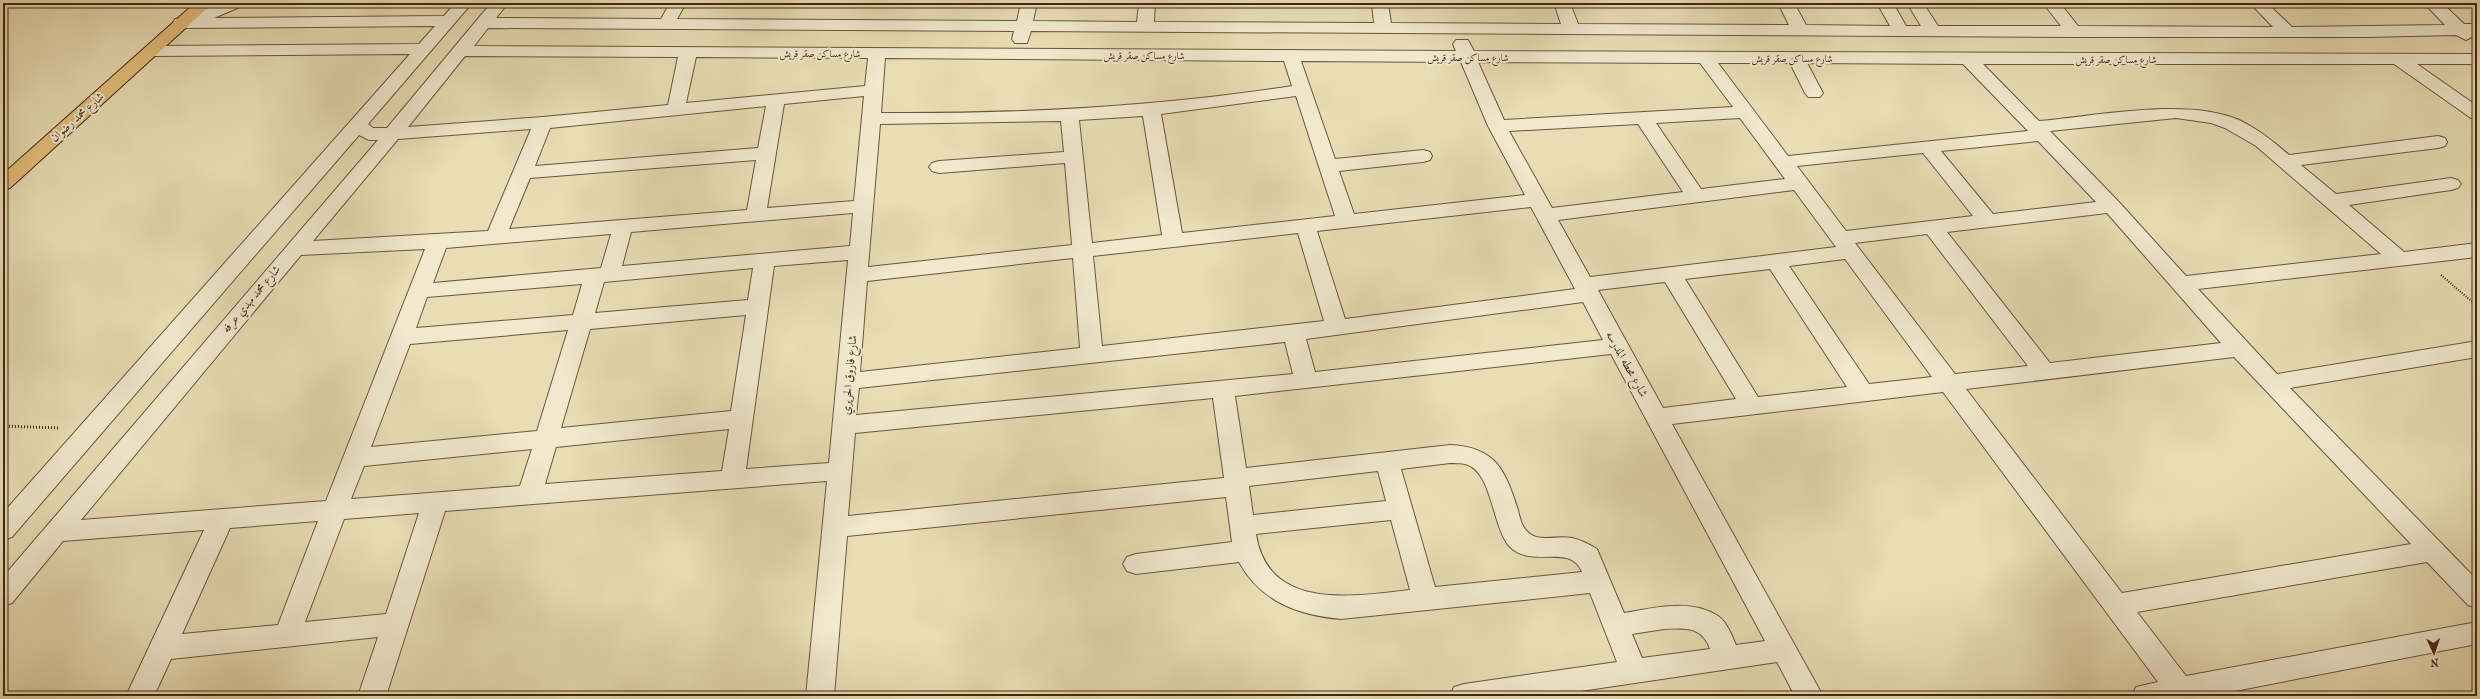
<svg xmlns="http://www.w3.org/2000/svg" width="2480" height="699" font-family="'IM FELL French Canon',Amiri,serif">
<rect width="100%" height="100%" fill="#e8ddb4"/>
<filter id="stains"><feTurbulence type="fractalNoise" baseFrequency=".005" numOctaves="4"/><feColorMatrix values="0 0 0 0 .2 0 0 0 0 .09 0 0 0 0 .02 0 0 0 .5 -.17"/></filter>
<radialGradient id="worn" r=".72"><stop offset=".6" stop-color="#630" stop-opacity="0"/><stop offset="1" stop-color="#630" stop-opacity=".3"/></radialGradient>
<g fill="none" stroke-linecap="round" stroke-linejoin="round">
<defs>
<path id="minor" d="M221,3h23l-2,3 -28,12 230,-2 11,-13h17l-104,121 5,4h14l104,-125h17l-12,15 165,1 9,-16h16l-9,16 340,2 4,-18h16l-4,18 104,1 2,-19h16l-1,19 220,1 -2,-20h16l3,20 170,1 -7,-21h16l8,21 211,1 -11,-22h16l12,22 84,1 -13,-23h16l13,23h15l-14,-23h16l15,23h123l-18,-23h17l18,23 195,1 -23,-24h17l25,24 153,-2 -21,-22h18l22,21h13v10l-11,6 -10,-5 -91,2h-291l-1043,-6 -4,12h-12l-3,-4 2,-8 -526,-3 -14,18 982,5 -3,-7 3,-4h12l6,11 1003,3v10h-60l60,42v13l-6,-1 -77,-54h-411l56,57c56,-5 149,-24 200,-1 19,9 35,22 50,35l149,-19 7,2 2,4 -2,4 -7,2 -137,17 35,29 115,-16 7,2 3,4 -3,4 -7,2 -102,15 55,47 73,-9v14l-279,32 79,85 200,-33v16l-187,31 187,192v28l-9,-3 -41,-43 -290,50 49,64 291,-54v22l-268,52h-77l4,-9 22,-5 -215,-290 -271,32 151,272h-28l-18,-34 -230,34h-97l4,-9 10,-3 153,-22 -27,-69 -249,26c-43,-4 -80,-17 -102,-57l-103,12 -9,-3 -4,-7 4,-7 9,-3 96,-12 -6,-45 -379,39 -13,160h-28l21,-215 -382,30 -59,185h-28l20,-59 -207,22 -17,37h-28l78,-166 -141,11 -51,62 -9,3v-29l375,-437h-9l-10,-5 -347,402 -9,3v-27l407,-459 -258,2 -6,-1 -3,-4 3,-4 6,-1 267,-2 16,-18 -254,2 -6,-1 -2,-4 2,-4 18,-1 2,-5zM465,56l213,1 -10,48 -125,12 -135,10zM696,57l172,1 -3,28 -179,17zM885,58l399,3 8,25c-136,21 -273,28 -411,27zM1301,61l160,1 27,64 37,69 -171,19 -15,-43 84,-9 7,-2 2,-4 -2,-4 -7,-2 -88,9zM1478,62l222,1 33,44 -229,13zM1718,63h72l15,30 3,4h12l3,-4 -16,-30 156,1 65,67 -240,25zM864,96l-10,105 -87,7 17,-104zM1296,96l39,120 -153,17 -21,-119zM766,106l-8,42 -223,18 15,-38zM1143,116l19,119 -70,8 -13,-123zM1740,118l45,61 -84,10 -45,-66zM2176,118l35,5 14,5 31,18 125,108 -195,22 -67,-74 -69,-71zM1061,121l3,31 -125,9 -7,2 -3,4 3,4 7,2 126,-10 7,82 -204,22 12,-143zM1638,124l45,68 -131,16 -43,-77zM531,129l-43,102 -175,10 85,-102zM2038,141l58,61 -103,12 -52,-63zM1923,153l50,63 -127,15 -49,-65zM756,160l-9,50 -238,19 21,-51zM1794,190l42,57 -246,30 -32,-57zM1531,207l44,82 -230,30 -28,-88zM853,213l-3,33 -228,20 9,-34zM2107,213l114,130 -171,20 -103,-131zM1298,233l26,88 -222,25 -9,-90zM611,234l-10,34 -168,15 13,-35zM1927,234l101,132 -73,8 -100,-131zM425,249l-99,252 -245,19 220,-265zM1073,258l7,90 -220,24 7,-91zM1845,259l87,118 -63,7 -80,-118zM848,260l-19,203 -83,6 28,-203zM753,268l-5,32 -153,13 9,-31zM1770,269l77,118 -89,10 -73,-118zM1665,282l71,117 -73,9 -65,-118zM582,284l-9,31 -157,13 11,-31zM1583,302l20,38 -288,32 -9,-33zM746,315l-15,96 -170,17 29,-99zM568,330l-31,101 -166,16 39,-103zM1285,342l8,32 -437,41 3,-27zM1611,354l154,287 -29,4c-4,-9 -9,-23 -18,-29 -27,-18 -65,-8 -94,-3l-27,-64c-8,-5 -16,-9 -25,-11 -13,-3 -31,4 -42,-4 -8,-6 -10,-15 -12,-24 -13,-40 -22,-63 -68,-65l-204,23 -11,-72zM2234,357l177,187 -289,49 -156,-204zM1213,398l11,80 -376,38 7,-83zM729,429l-7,42 -177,13 11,-37zM532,449l-12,37 -169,13 13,-33zM1450,463c5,0 11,0 15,1 27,6 27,62 44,82 23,24 61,-4 73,26l-147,15 -34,-118zM1378,471l8,30 -133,14 -4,-29zM419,513l-33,101 -81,8 39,-103zM1391,520l19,70c-56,6 -142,22 -154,-56zM318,521l-40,104 -96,9 48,-106zM1664,629c21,-1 38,-3 46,20l-68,9 -10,-24z"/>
<path id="major" d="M195,3h18l-203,185 -7,2v-16z"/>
</defs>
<use href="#minor" stroke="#6d543d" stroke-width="2"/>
<use href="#major" stroke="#442615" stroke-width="2"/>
<path stroke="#442615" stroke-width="2" stroke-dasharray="1 1.5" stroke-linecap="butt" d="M2441,275l35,30"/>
<path stroke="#442615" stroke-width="3" stroke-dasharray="1 2" stroke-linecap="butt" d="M2474,304l3,2
M3,426l56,2"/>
<use href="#minor" fill="#f0e9ce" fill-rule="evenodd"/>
<use href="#major" fill="#e4be7a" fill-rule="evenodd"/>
</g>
<g text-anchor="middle" stroke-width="4" stroke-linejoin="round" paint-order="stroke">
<g font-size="10" fill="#442615" stroke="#f0e9ce">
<text x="820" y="57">شارع مساكن صقر قريش</text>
<text x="1144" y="59">شارع مساكن صقر قريش</text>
<text x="1468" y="61">شارع مساكن صقر قريش</text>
<text x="1792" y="62">شارع مساكن صقر قريش</text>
<text x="2116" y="63">شارع مساكن صقر قريش</text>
</g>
<g font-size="12" fill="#442615" stroke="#f0e9ce">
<text transform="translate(77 117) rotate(-42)" y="4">شارع محمد رضوان</text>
<text transform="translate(251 299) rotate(-50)" y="4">شارع محمد مهدي عرفه</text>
<text transform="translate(1627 364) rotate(61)" y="4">شارع محطه المدرسه</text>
<text transform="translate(849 375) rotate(-85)" y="4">شارع فاروق الحريري</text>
</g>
</g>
<rect width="2480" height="699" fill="none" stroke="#e8ddb4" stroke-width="16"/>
<rect x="4" y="4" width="2472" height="691" fill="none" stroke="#442615" stroke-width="2"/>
<rect x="8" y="8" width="2464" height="683" fill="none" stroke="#442615"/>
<g transform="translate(2434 653) rotate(177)" stroke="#f0e9ce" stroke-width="3" paint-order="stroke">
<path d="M0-3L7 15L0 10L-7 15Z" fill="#442615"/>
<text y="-6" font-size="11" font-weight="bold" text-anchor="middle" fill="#442615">N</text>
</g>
<rect width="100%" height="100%" filter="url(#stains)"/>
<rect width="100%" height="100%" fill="url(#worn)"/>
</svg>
